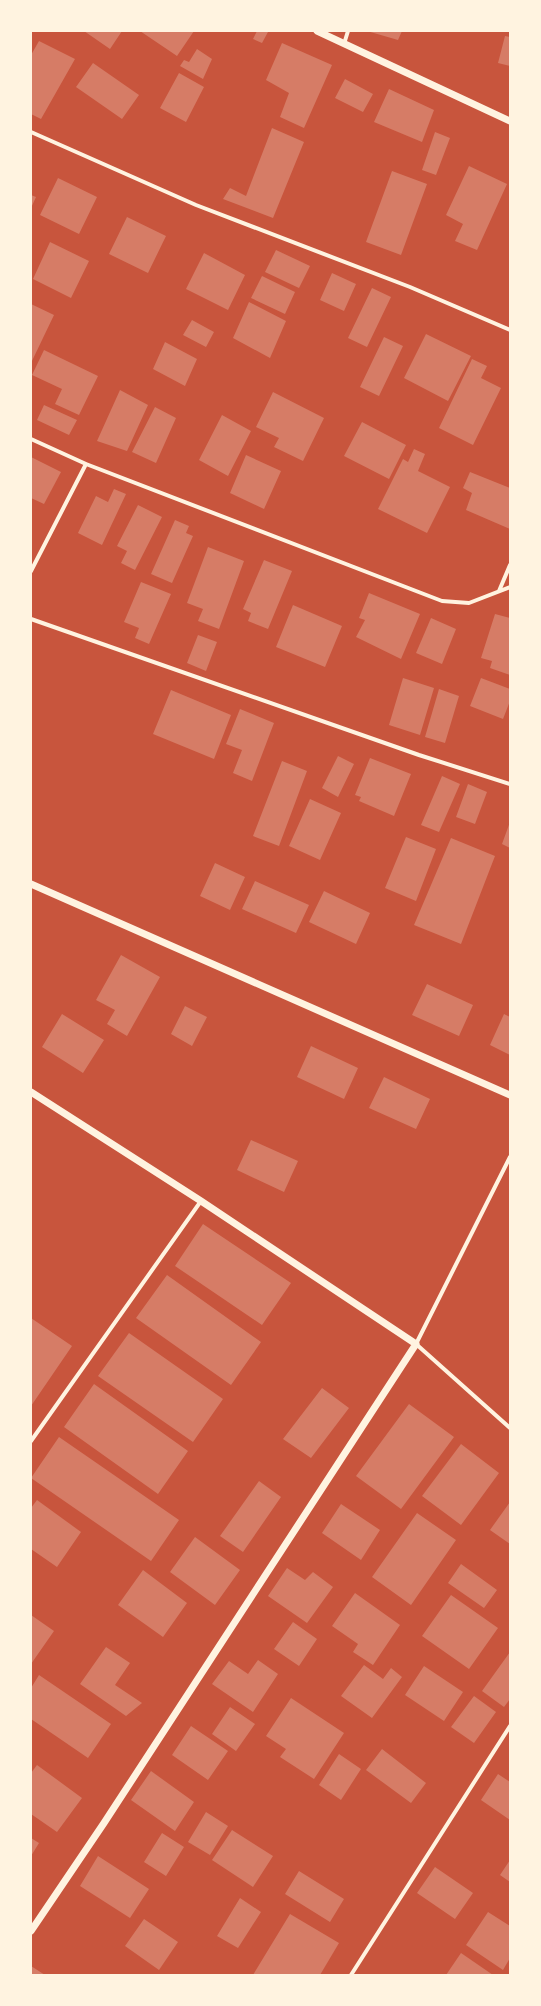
<svg xmlns="http://www.w3.org/2000/svg" width="541" height="2006" font-family="'Roboto Condensed',sans-serif">
<rect width="100%" height="100%" fill="#c8553d"/>
<path fill="#d67c66" d="M84,31h38l-12,18z
M140,31h54l-17,25z
M257,31l11,1 -6,11 -9,-4z
M367,31h35l-4,9z
M505,36l5,1v29l-12,-3z
M39,41l36,18 -34,60 -10,-5v-59z
M282,43l50,22 -28,63 -24,-11 9,-24 -23,-13z
M197,49l15,10 -9,20 -23,-13 4,-6 5,2z
M93,63l46,32 -17,24 -46,-32z
M179,73l25,14 -18,35 -26,-14z
M345,79l28,15 -10,18 -28,-14z
M389,89l45,21 -12,32 -48,-20z
M272,128l32,14 -31,76 -50,-19 7,-11 16,8z
M435,132l15,6 -14,37 -14,-5z
M469,166l38,18 -30,66 -22,-9 8,-17 -17,-9z
M392,171l35,13 -26,71 -35,-13z
M58,178l39,19 -18,37 -39,-19z
M31,195l5,2 -5,11z
M127,217l39,19 -18,37 -39,-19z
M50,242l39,19 -18,37 -38,-19z
M276,250l34,16 -11,22 -34,-16z
M204,253l41,22 -17,35 -42,-21z
M332,273l24,11 -12,27 -24,-11z
M262,276l33,16 -10,22 -34,-16z
M372,288l19,9 -24,50 -19,-9z
M249,302l37,19 -16,37 -37,-20z
M31,304l23,11 -23,48z
M192,320l22,12 -8,15 -23,-12z
M426,334l45,22 -23,45 -44,-23z
M384,337l19,9 -24,50 -19,-9z
M165,342l32,17 -12,27 -32,-17z
M44,350l54,26 -19,39 -24,-11 7,-15 -30,-14z
M472,359l15,7 -6,12 20,10 -28,57 -34,-17z
M120,390l28,15 -21,46 -30,-10z
M273,392l51,26 -21,43 -29,-14 5,-9 -23,-11z
M44,405l33,15 -8,15 -32,-15z
M155,407l21,11 -20,45 -24,-11z
M222,415l29,16 -23,45 -29,-16z
M362,422l44,23 -17,34 -45,-23z
M414,449l11,5 -7,17 32,16 -23,46 -49,-24 25,-50 5,3z
M246,455l35,16 -17,38 -34,-16z
M31,457l30,15 -17,32 -13,-6z
M470,472l40,16v41l-44,-19 6,-17 -9,-5z
M114,489l12,5 -24,51 -24,-12 18,-37 12,6z
M138,505l24,12 -27,53 -14,-7 6,-12 -10,-5z
M175,520l14,6 -3,7 7,3 -21,47 -21,-9z
M208,547l36,14 -25,68 -21,-8 5,-12 -16,-6z
M264,560l28,11 -24,58 -20,-8 3,-8 -8,-4z
M141,582l30,12 -22,50 -14,-6 4,-10 -15,-6z
M369,593l51,21 -19,45 -45,-22 9,-17 -6,-2z
M293,605l49,21 -17,41 -49,-20z
M495,614l15,4v57l-20,-7 2,-7 -11,-3z
M431,618l25,11 -14,35 -26,-11z
M198,635l19,7 -11,29 -19,-8z
M403,678l31,10 -14,47 -31,-10z
M481,678l29,11v12l-7,18 -33,-13z
M439,689l20,7 -14,47 -20,-6z
M171,690l60,25 -17,44 -61,-25z
M240,709l34,14 -22,58 -19,-8 9,-23 -16,-6z
M338,756l16,8 -16,33 -16,-9z
M370,758l41,16 -17,42 -35,-15 2,-4 -6,-2z
M282,761l25,10 -28,75 -26,-10z
M442,776l18,8 -21,48 -18,-7z
M468,784l19,8 -12,32 -19,-7z
M310,799l31,14 -21,47 -31,-14z
M510,822v26l-8,-4z
M406,837l30,12 -20,52 -31,-13z
M451,838l44,18 -34,88 -47,-19z
M215,863l30,14 -15,33 -30,-14z
M255,881l54,24 -13,28 -54,-24z
M324,891l46,22 -14,31 -47,-22z
M121,955l39,22 -33,59 -20,-12 8,-14 -19,-10z
M427,984l46,21 -14,31 -47,-21z
M185,1006l22,11 -15,29 -21,-12z
M62,1014l42,26 -21,33 -41,-26z
M504,1014l6,3v38l-20,-10z
M311,1046l47,22 -14,31 -47,-22z
M384,1077l46,22 -14,30 -47,-21z
M251,1140l47,21 -14,31 -47,-22z
M203,1224l88,59 -29,42 -87,-59z
M167,1275l94,67 -30,43 -95,-67z
M31,1318l41,28 -41,60z
M129,1333l94,66 -30,43 -95,-66z
M94,1384l94,67 -30,43 -94,-67z
M322,1388l27,20 -38,50 -28,-19z
M409,1404l45,33 -53,72 -45,-33z
M59,1437l120,83 -28,41 -120,-83z
M461,1444l38,29 -38,52 -39,-29z
M259,1481l22,16 -38,55 -23,-16z
M37,1500l44,32 -24,35 -26,-18v-41z
M510,1502v42l-20,-14z
M341,1504l39,26 -19,30 -39,-27z
M417,1513l39,27 -45,65 -39,-28z
M195,1537l45,33 -25,35 -45,-33z
M461,1564l36,26 -13,18 -36,-25z
M287,1568l18,12 8,-8 20,15 -26,36 -39,-27z
M143,1570l44,33 -24,34 -45,-32z
M355,1593l45,32 -27,40 -20,-13 5,-8 -26,-18z
M451,1595l47,33 -29,41 -47,-33z
M31,1615l23,16 -23,33z
M293,1622l24,17 -18,27 -25,-17z
M106,1647l24,16 -15,22 27,18 -16,13 -46,-32z
M510,1652v47l-6,8 -22,-16z
M258,1660l20,14 -25,38 -41,-28 17,-23 19,13z
M364,1665l19,14 8,-11 11,9 -30,41 -31,-22z
M424,1666l39,26 -19,29 -39,-26z
M39,1675l72,49 -23,34 -57,-39v-31z
M474,1696l22,16 -22,31 -23,-16z
M291,1698l53,35 -30,46 -34,-22 6,-8 -20,-13z
M230,1707l25,17 -19,27 -24,-17z
M191,1726l37,25 -20,29 -36,-25z
M382,1749l44,34 -15,20 -45,-33z
M339,1754l22,15 -20,31 -22,-15z
M37,1765l45,33 -25,34 -26,-18v-41z
M151,1771l43,31 -19,29 -44,-31z
M498,1774l12,8v38l-29,-20z
M206,1812l22,14 -18,29 -22,-13z
M232,1830l41,26 -20,31 -41,-27z
M162,1833l22,14 -18,29 -22,-14z
M31,1838l8,5 -8,13z
M98,1856l51,33 -19,29 -50,-32z
M510,1860v22l-10,-7z
M435,1867l38,26 -18,26 -38,-26z
M299,1871l45,28 -14,23 -45,-28z
M240,1898l21,14 -23,36 -21,-12z
M488,1912l22,14v32l-7,12 -37,-25z
M290,1914l49,29 -19,32h-67z
M144,1919l34,23 -19,28 -34,-24z
M461,1953l32,22h-47z
M31,1966l14,9h-14z"/>
<g fill="none" stroke-linecap="round" stroke-linejoin="round">
<path stroke="#fff3e0" stroke-width="4" d="M344,44l4,-13
M31,132l165,73 214,82 100,43
M31,439l55,25 356,137 27,2 41,-16
M31,571l55,-107
M499,591l11,-26
M31,619l388,136 91,29
M510,1157l-94,187 94,84
M31,1441l170,-240
M351,1975l159,-249"/>
<path stroke="#fff3e0" stroke-width="7" d="M317,31l193,90
M31,884l479,211
M31,1092l170,109 215,143 -312,479 -73,108"/>
</g>
<rect width="541" height="2006" fill="none" stroke="#fff3e0" stroke-width="64"/>
</svg>
